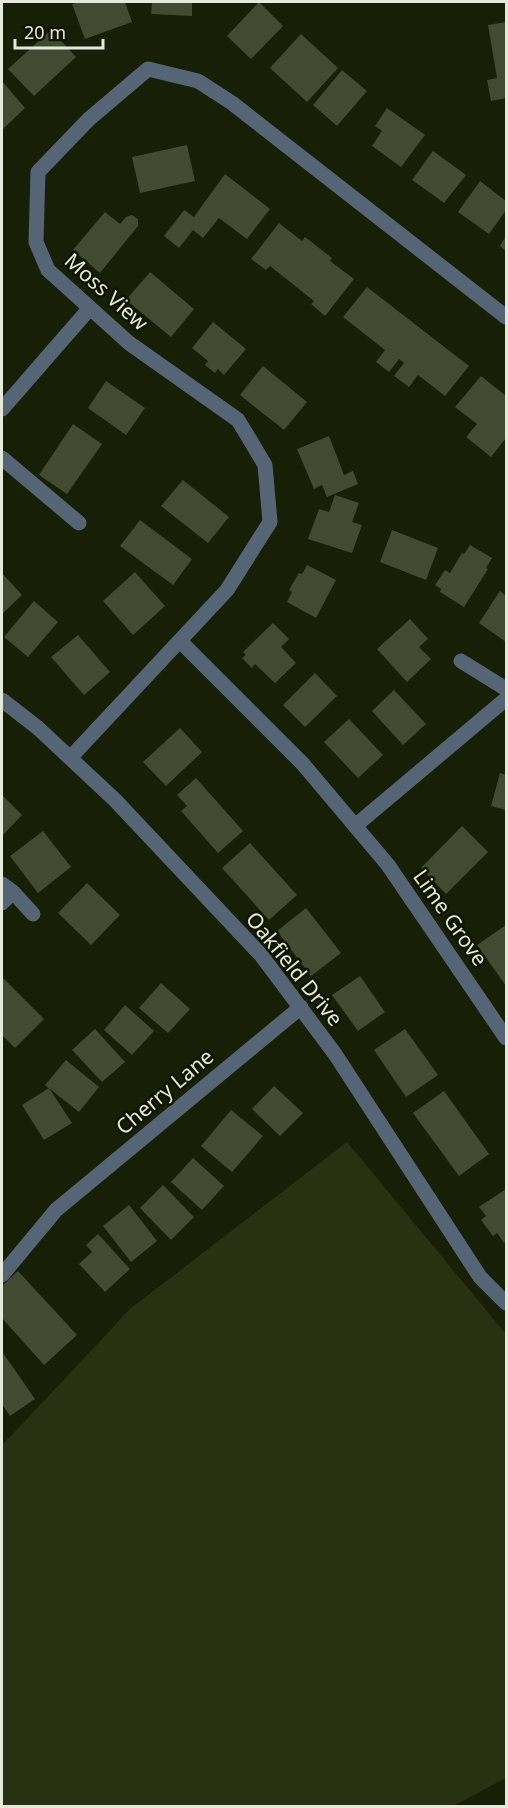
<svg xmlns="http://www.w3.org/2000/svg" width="508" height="1808" font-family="'Noto Sans',sans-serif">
<rect width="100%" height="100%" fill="#181f07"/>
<path fill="#283111" d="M347,1142l159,192v444l-53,28h-451v-362l8,-7 120,-128z"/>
<path fill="#424a31" d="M78,2h47l7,20 -47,17 -13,-35z
M152,2h40v14l-41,-2z
M259,2l24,24 -32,33 -24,-23z
M506,22v76l-15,3 -4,-21 10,-2 -9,-53z
M51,30l25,27 -42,39 -26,-27z
M301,34l37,34 -31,34 -37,-34z
M342,70l25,21 -30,35 -24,-21z
M2,81l23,27 -23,22z
M387,108l38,27 -24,32 -29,-21 10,-15 -7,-5z
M187,145l8,36 -55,12 -8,-36z
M433,151l33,24 -22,28 -32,-23z
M225,174l45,35 -23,30 -28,-21 -16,20 -10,-8 -14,18 -15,-12 20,-26 10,7z
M480,181l26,20v9l-17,24 -31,-22z
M105,212l15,12 6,-7 6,-2 6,4v7l-38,47 -27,-23z
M279,223l23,18 3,-4 27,21 -2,3 24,18 -29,37 -14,-12 3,-3 -44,-35 -4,4 -15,-11z
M506,236v15l-6,-5z
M150,272l44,37 -23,28 -45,-37z
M367,287l102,79 -24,30 -27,-21 -9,12 -15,-11 10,-13 -5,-4 -10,13 -13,-10 9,-12 -42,-33z
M213,322l33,27 -22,26 -6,-6 -3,4 -10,-8 3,-4 -16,-13z
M263,366l44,36 -23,28 -44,-35z
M481,376l25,20v42l-15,19 -25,-20 11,-13 -22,-17z
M106,381l39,27 -19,27 -38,-27z
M73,424l29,20 -35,50 -28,-19z
M329,436l15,39 9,-4 5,13 -31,13 -5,-12 -8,4 -17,-40z
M183,480l46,37 -21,26 -47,-37z
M335,495l24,8 -7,19 10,3 -10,28 -44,-14 11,-30 10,3z
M140,520l52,39 -19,26 -53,-39z
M392,530l46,18 -12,32 -46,-18z
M470,545l22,13 -6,10 2,1 -24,38 -24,-15 1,-3 -6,-4 10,-15 5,3 12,-20 2,1z
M307,565l29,15 -20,38 -29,-16 5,-10 -3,-2 10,-17 3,1z
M135,572l30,34 -32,29 -30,-34z
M2,573l20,22 -20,19z
M500,591l6,5v46l-27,-19z
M34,601l24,21 -30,35 -24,-20z
M410,619l18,20 -9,8 12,12 -24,23 -30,-33z
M273,623l16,16 -8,8 15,16 -21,20 -20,-19 -3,4 -10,-10 4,-3 -3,-3z
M78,635l32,37 -26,23 -33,-38z
M315,673l22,23 -32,31 -22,-22z
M394,690l32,34 -23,21 -31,-34z
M349,719l34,36 -25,23 -34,-36z
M180,728l22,24 -36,34 -23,-24z
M500,773l6,2v35l-15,-4z
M196,778l47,53 -25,22 -37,-42 6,-5 -10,-11z
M2,795l20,20 -20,21z
M462,826l26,26 -42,42 -25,-26z
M43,831l28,36 -33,26 -28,-37z
M250,843l47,52 -28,25 -47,-52z
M87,883l33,32 -29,30 -33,-32z
M306,908l35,45 -30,23 -34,-45z
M506,925v61l-29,-41z
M360,976l25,36 -27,19 -26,-36z
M2,977l42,42 -29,29 -13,-13z
M161,983l29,26 -22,24 -29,-25z
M125,1005l29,26 -22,24 -28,-25z
M95,1029l30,33 -23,20 -30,-32z
M405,1029l33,46 -32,22 -32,-47z
M66,1060l33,27 -20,25 -34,-27z
M274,1086l29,27 -23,23 -28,-27z
M49,1088l23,35 -28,17 -22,-35z
M444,1091l45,63 -30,22 -46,-63z
M231,1110l32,26 -31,36 -31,-26z
M193,1158l31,28 -22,24 -31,-28z
M163,1185l31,32 -23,23 -31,-32z
M506,1189v52l-2,2 -7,-10 -4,3 -12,-16 5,-4 -7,-9z
M129,1205l28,36 -26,21 -28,-36z
M98,1234l32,35 -25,23 -26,-28 13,-12 -6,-7z
M18,1271l59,64 -33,30 -42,-47v-32z
M3,1353l32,46 -25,17 -8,-12v-50z"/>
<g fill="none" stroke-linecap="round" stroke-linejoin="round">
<path stroke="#566576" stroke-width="15" d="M2,409l88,-101
M2,458l77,65
M180,641l122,122 86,102 118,173
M461,661l45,28
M2,700l36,28 77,72 146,155 74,99 145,223 26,26
M70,758l157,-168 43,-68 -5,-57 -27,-45 -109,-77 -81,-73 -12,-28 2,-70 51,-53 59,-50 50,12 34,22 274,214
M355,826l151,-127
M2,884l11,8 20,22
M2,903l11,-11
M2,1275l54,-65 245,-203"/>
</g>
<g text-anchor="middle" stroke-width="5" stroke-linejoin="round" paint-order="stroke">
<g font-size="21" fill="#e4e9da" stroke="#0f1501">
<text transform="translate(106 292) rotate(42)" y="7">Moss View</text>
<text transform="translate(450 918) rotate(55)" y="7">Lime Grove</text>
<text transform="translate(294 969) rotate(51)" y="7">Oakfield Drive</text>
<text transform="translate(165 1092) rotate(-40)" y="7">Cherry Lane</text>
</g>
</g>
<rect width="508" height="1808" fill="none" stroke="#e4e9da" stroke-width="6"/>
<path d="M15 39v9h88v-9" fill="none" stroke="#e4e9da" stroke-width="3"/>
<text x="24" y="39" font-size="18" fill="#e4e9da" stroke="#0f1501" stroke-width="4.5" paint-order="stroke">20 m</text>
</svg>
